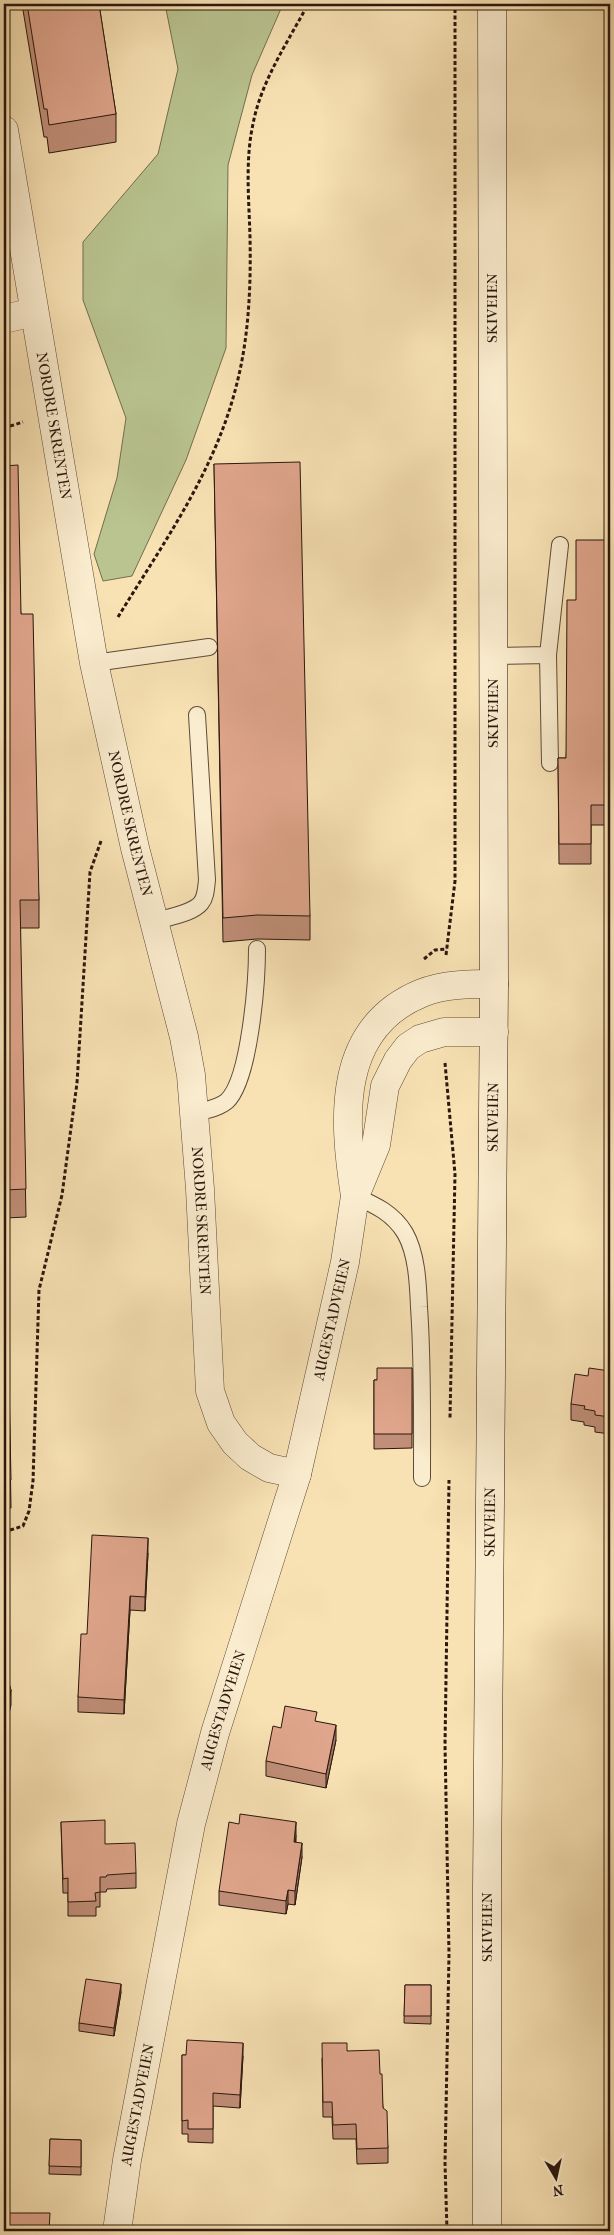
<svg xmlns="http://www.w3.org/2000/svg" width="614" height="2235" font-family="'IM FELL French Canon',serif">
<rect width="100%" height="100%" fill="#f8e2b4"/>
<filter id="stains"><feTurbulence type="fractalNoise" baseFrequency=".004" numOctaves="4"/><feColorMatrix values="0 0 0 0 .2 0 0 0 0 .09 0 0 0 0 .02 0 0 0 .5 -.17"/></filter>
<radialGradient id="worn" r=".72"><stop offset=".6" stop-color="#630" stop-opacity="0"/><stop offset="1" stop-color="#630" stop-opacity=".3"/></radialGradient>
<path fill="#b9c490" stroke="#726e4e" d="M165,4h118l-31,71 -24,90 -2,183 -40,112 -54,116 -29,5 -9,-27 23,-76 9,-60 -43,-118v-58l75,-88 20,-85z"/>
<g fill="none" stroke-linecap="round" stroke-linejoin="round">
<defs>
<path id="lane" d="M493,656l55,-1
M94,663l115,-16
M550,763l-2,-108 12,-110
M154,922c13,-5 38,-8 47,-19 5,-6 5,-15 6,-23l-10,-165
M195,1113c11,-3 24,-5 32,-12 23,-22 30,-120 30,-152
M355,1196c20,9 38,17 50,37 12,21 13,51 14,74 4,57 3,114 3,171"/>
<g id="street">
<path id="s1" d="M4,130l90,533 41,185 49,189 7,38 9,114 10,202 11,32 14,20 15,14 19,11 28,6"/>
<path d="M4,319l30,-7"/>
<path d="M355,1196c-12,-77 -19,-168 67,-203 22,-9 49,-9 72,-9"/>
<path id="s2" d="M117,2231l10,-71 64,-336 24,-91 82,-259 48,-212 10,-66 21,-51 9,-59 13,-26 10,-13 12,-8 24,-7h50"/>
</g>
<g id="secondary">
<path id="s3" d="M487,2231v-341l7,-906 -2,-980"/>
</g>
</defs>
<use href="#lane" stroke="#5e4a37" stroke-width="18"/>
<use href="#street" stroke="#5e4a37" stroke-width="29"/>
<use href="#secondary" stroke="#2a170d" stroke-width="29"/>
<path stroke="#2a170d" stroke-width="3" stroke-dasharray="4 2.5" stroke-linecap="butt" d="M4,428l19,-6
M118,617c46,-75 98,-147 119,-234 12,-47 14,-98 13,-146 -1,-37 -5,-77 3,-113 8,-43 35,-82 55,-120
M446,955l9,-74v-877
M424,959l11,-9 12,-1
M445,1063l10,111 -5,244
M4,1532l19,-6 6,-15 4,-30 6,-191 23,-95 15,-112 13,-211 11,-31
M447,2231l-2,-68 4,-209 -4,-209 4,-265"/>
<use href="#lane" stroke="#faecce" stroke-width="16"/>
<use href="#street" stroke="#faecce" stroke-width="28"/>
<use href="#secondary" stroke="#faecce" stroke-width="28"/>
</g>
<path fill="#c18f79" stroke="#2a170d" d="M22,4h77l17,110v28l-67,11 -2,-16h-3z
M4,450v16l17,148 18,286v28h-19l6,289 -20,1 5,290h-7z
M214,464l96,452v24l-53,-1 -34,3z
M610,540v285h-19v39h-32l-1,-106h8l10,-158z
M412,1368v80l-38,1v-69h3z
M610,1371v63l-15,-2v-5l-11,-2v-3l-13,-2v-16l17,-28z
M148,1553l-3,58 -15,-1 -6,104 -46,-2v-15l9,-63z
M317,1721l19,19 -10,48 -60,-12v-15z
M61,1822l44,22 31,29v15l-29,1 -1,3h-6v15h-4v9h-28v-23h-5z
M296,1835v7l6,15 -7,48 -7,-1 -2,10 -67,-9v-14z
M405,1985h26v39l-27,-1z
M121,1992l-7,44 -35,-5v-8z
M4,2003h5v61h-5z
M347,2051l33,23 3,34 5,40v15l-31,1 -1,-25h-23l-1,-22h-9l-1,-59z
M182,2055l61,1 -3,52 -27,-2v37l-25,-1v-8h-6z
M50,2139l31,1v35l-32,-1z"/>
<path fill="#9d7463" stroke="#2a170d" d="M148,1538v15l-3,58v-14z
M130,1596v14l-6,104v-14z
M11,1690v15l-7,30v-15z
M336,1725v15l-10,48v-14z
M296,1822v13l-2,21v-14z
M302,1843v14l-7,48v-14z
M288,1890v14l-2,10v-13z
M121,1984v8l-7,44v-8z
M243,2043v13l-3,52v-13z"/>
<path fill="#e0a68d" stroke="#2a170d" d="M27,4h72l17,110 -67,11 -2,-16h-3z
M4,450v16l14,-1 3,149h12l6,286h-19l6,289 -21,1 6,290h-7z
M300,462l10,454 -53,-1 -34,3 -9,-454z
M576,540h34v265h-19v39h-32l-1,-86h8l1,-158h9z
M377,1368h35v66h-38v-54h3z
M589,1368l21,3v46l-15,-2v-4l-11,-2 1,-3 -14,-2 4,-30 13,2z
M92,1535l56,3 -3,59 -15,-1 -6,104 -46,-3 3,-63h6z
M4,1575h3l-3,37z
M4,1668h1l6,22 -7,30z
M285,1706l32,6 -2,9 21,4 -10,49 -60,-13 7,-35 8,2z
M240,1814l56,8 -2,20 8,1 -7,48 -7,-1 -2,11 -67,-10 10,-69 10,2z
M105,1820v24l30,-1 1,30 -29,2 -1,2h-6v15l-5,1 1,8 -28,1v-24l-5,1 -2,-57z
M86,1979l35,5 -7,44 -35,-5z
M405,1985h26v31h-27z
M4,2003h5v46h-5z
M187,2040l56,3 -3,52 -27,-2v36h-25v-9l-6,1v-66h4z
M322,2043h25v8l32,-1 1,24h2l1,34 4,3 1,37 -31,1 -1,-25 -23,1 -1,-23h-9z
M50,2139l31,1v27l-32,-1z
M4,2213h46l-1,18h-45z"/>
<g text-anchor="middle" stroke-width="4" stroke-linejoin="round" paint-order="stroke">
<g font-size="15" fill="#2a170d" stroke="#faecce">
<text transform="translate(492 308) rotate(-90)" y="5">SKIVEIEN</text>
<text dy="5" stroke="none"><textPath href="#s1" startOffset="300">NORDRE SKRENTEN</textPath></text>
<text transform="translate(493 713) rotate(-90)" y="5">SKIVEIEN</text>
<text dy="5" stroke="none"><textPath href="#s1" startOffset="705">NORDRE SKRENTEN</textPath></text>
<text dy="5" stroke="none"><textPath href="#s3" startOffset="1114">SKIVEIEN</textPath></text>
<text dy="5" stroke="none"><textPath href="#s1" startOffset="1110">NORDRE SKRENTEN</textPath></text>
<text dy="5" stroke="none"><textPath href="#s2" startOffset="938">AUGESTADVEIEN</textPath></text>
<text dy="5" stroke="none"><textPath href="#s3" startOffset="709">SKIVEIEN</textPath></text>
<text dy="5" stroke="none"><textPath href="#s2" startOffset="532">AUGESTADVEIEN</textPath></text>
<text transform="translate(487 1927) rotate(-90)" y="5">SKIVEIEN</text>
<text dy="5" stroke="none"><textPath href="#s2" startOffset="128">AUGESTADVEIEN</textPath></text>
</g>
</g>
<rect width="614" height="2235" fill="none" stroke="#f8e2b4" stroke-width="20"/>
<rect x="5" y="5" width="604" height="2225" fill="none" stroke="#2a170d" stroke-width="2.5"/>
<rect x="10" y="10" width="594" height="2215" fill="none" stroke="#2a170d"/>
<g transform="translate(556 2178) rotate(171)" stroke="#faecce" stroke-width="4" paint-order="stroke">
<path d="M0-4L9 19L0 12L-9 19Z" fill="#2a170d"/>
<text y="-8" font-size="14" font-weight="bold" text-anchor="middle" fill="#2a170d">N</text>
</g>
<rect width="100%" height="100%" filter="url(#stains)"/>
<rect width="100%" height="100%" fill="url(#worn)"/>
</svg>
